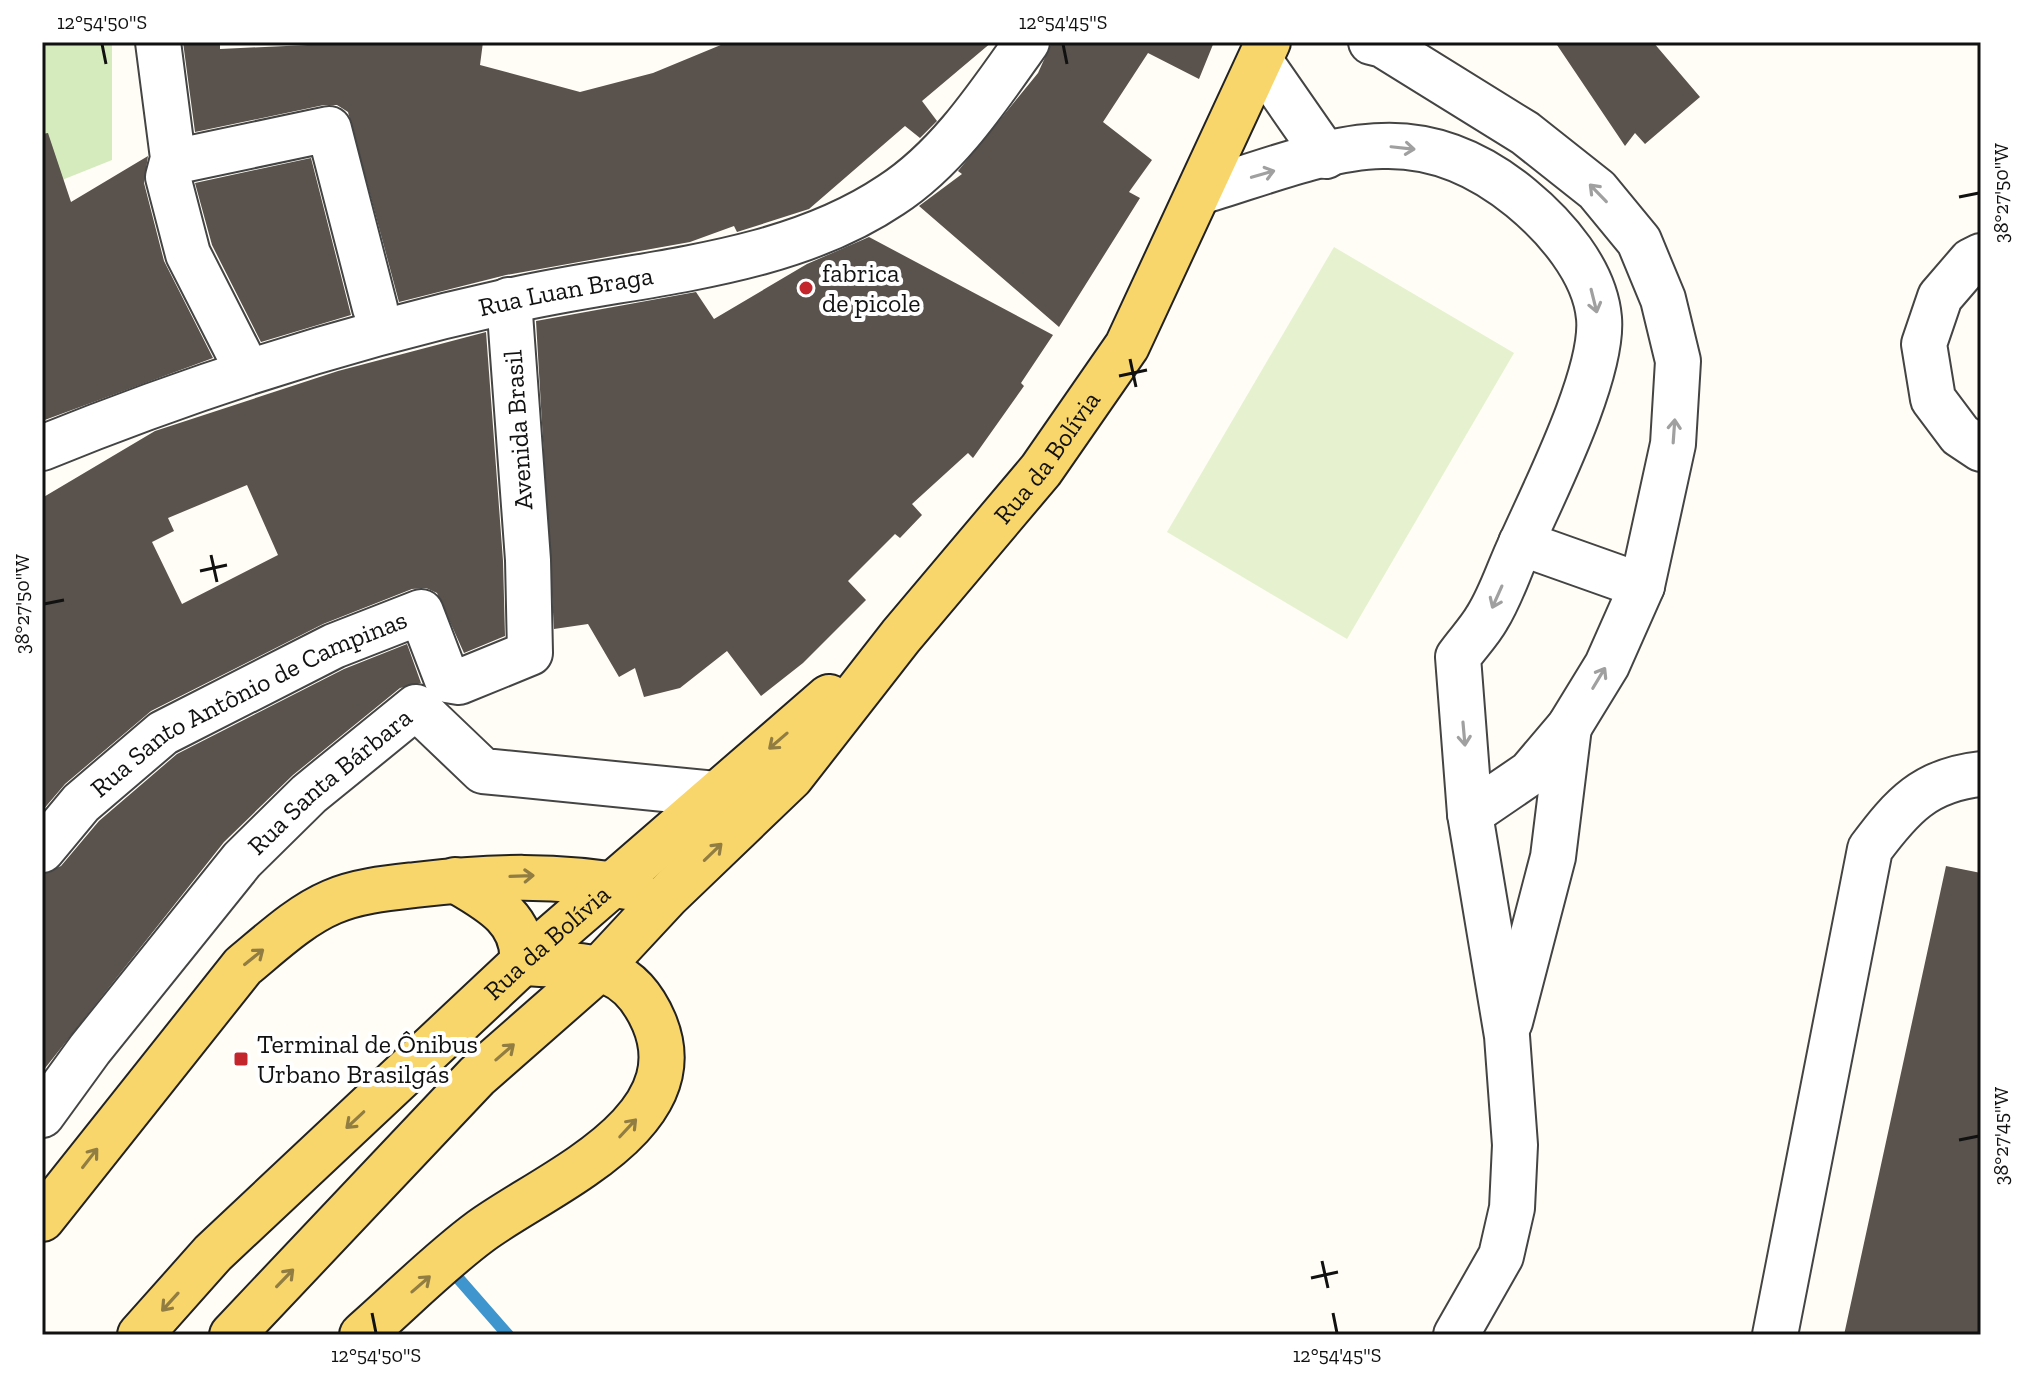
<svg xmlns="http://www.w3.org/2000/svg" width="2023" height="1377" font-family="'Zilla Slab',serif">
<rect width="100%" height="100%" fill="#fffdf5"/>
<path fill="#d5ebbd" d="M42,42h70v118l-70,28z"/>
<path fill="#e6f2cf" d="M1334,247l180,106 -167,286 -180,-107z"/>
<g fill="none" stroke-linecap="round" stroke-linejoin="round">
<path stroke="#3f96cf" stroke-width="12" d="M458,1278l50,57"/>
</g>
<path fill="#5a524d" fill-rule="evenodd" d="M183,42h37v7l152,-7h111l-3,23 100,27 73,-19 75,-31h264l-70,59 15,20 -17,17 -15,-12 -96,83 -72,23 -3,-6 -44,16 -184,33 -107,27 -51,-190 -11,-7h-13l-129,27z
M1052,42h162l-15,37 -51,-26 -45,69 49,38 -23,32 11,6 -81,129 -140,-121 43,-32 -4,-3 80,-98z
M1555,42h98l47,55 -55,47 -10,-11 -10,13z
M48,133l23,69 77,-46 -4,27 20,78 49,97 -171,63v-287z
M311,158l40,157 -90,27 -49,-97 -17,-62z
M869,237l184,98 -32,48 3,3 -51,72 -5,-5 -56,51 10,11 -22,23 -5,-4 -47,47 18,19 -63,63 -42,33 -34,-45 -47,37 -36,9 -9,-29 -16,9 -31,-53 -34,5 -18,-308 160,-29 18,27 93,-55z
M486,332l17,229 2,75 -41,17 -27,-60 -11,-5 -14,1 -89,35 -172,87 -86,73 -23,27v-313l113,-67 183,-60zM247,485l31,70 -96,49 -30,-62 22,-11 -6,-13z
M407,644l14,39 -21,5 -107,87 -69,67 -182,230v-198l19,-8 38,-45 78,-67 167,-85z
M1946,866l35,7v462h-137z"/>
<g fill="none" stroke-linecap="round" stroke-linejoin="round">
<defs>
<g id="minor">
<path d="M158,42l15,116 -5,19 20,77 51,100"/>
<path d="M1371,42l12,3 142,88 72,57 42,51 24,58 15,62 -5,83 -31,142 -35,79 -38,62 -39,46 -60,41"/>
<path d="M1260,61l66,95"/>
<path d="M173,162l156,-33 46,179"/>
<path d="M1200,192c55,-16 125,-45 182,-46 53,-2 99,19 139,52 34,28 74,73 78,120 5,56 -55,174 -79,228 -11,23 -19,50 -33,72 -8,14 -20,26 -29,39l12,157 37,222 8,109 -3,63 -11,48 -45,79"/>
<path d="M1981,256l-10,5 -31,36 -16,47 9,55 27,36 21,14"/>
<path id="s1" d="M42,448c150,-61 308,-112 467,-147 126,-29 272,-32 382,-106 57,-37 97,-98 136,-153"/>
<path d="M1521,543l121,43"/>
<path id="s2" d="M42,850l39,-47 82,-70 171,-87 87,-34 26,68 12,2 71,-29 -2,-93 -19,-260"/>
<path d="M1510,1022l43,-165 16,-130"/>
<path id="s3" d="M42,1115l48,-66 152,-189 67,-66 107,-87 67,64 232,23"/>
<path d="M1775,1335l95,-486c32,-43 55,-69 111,-75"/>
</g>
<g id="major">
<path d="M42,1219l201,-253c27,-22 56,-50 89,-64 25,-11 56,-14 83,-17 74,-9 144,-11 218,3"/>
<path id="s4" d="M140,1335l73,-82 309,-290 307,-266"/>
<path id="s5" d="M232,1335l245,-259 123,-108 68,-73 123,-118 110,-141 140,-166 86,-124 141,-304"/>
<path d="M362,1335c39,-34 77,-73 119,-104 64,-47 216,-107 173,-209 -28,-65 -72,-55 -132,-59 4,-44 -33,-63 -67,-83"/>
</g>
</defs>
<use href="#minor" stroke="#444" stroke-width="48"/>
<use href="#major" stroke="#222" stroke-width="48"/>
<use href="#minor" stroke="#fff" stroke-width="44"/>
<use href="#major" stroke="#f9d66b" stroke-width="44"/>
</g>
<defs><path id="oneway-shaft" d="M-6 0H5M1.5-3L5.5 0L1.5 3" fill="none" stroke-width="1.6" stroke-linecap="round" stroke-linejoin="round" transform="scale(2)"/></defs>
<g stroke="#a0a0a0">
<use href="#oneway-shaft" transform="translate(1403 148) rotate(6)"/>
<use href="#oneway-shaft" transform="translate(1263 174) rotate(-16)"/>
<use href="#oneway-shaft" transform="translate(1598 193) rotate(-134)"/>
<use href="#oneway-shaft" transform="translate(1594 301) rotate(76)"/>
<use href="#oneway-shaft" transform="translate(1674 431) rotate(-86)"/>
<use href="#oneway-shaft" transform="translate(1497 597) rotate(114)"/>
<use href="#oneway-shaft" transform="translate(1599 678) rotate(-59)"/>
<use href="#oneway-shaft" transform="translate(1464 734) rotate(85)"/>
</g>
<g stroke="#917d42">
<use href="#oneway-shaft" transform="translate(778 741) rotate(139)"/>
<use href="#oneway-shaft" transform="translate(713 852) rotate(-44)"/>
<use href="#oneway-shaft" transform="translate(522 876) rotate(-2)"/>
<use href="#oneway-shaft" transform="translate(254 957) rotate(-39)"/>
<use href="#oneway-shaft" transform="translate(505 1052) rotate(-41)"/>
<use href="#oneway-shaft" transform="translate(355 1120) rotate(137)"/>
<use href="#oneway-shaft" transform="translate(628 1128) rotate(-47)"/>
<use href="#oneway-shaft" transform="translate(90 1158) rotate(-52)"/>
<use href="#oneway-shaft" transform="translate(285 1278) rotate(-46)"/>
<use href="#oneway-shaft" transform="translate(421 1284) rotate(-41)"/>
<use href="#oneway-shaft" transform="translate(170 1302) rotate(132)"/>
</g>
<path fill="none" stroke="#111" stroke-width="3" d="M102,44l4,20M1063,44l4,20M1959,197l20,-4M1130,359l6,28M1119,376l28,-6M211,555l6,27M200,571l27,-6M44,604l20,-4M1959,1140l20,-4M1322,1261l6,27M1311,1278l27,-6M372,1313l4,20M1333,1313l4,20"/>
<g fill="#c4262e" stroke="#fff" stroke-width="3">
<circle cx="806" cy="288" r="8"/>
<rect x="233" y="1051" width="16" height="16" rx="4"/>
</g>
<g text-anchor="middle" stroke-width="8" stroke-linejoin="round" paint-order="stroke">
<g font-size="26" fill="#111" stroke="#fff" text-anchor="start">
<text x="822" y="282">fabrica<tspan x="822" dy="30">de picole</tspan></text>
<text x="257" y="1053">Terminal de Ônibus<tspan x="257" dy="30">Urbano Brasilgás</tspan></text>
</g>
<g font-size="26" fill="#111" stroke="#fff">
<text dy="9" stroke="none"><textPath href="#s1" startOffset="548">Rua Luan Braga</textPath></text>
<text transform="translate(518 430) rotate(-94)" y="9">Avenida Brasil</text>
<text dy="9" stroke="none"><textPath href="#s5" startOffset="1200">Rua da Bolívia</textPath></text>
<text dy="9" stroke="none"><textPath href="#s2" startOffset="258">Rua Santo Antônio de Campinas</textPath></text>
<text dy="9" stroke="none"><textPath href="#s3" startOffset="442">Rua Santa Bárbara</textPath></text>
<text dy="9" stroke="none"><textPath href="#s4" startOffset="566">Rua da Bolívia</textPath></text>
</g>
</g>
<rect width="2023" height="1377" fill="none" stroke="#ffffff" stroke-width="88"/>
<rect x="44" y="44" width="1935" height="1289" fill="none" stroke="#111" stroke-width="3"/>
<g font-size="20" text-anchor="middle" fill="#111">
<text x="102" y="29">12°54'50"S</text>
<text x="1063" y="29">12°54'45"S</text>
<text transform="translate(2001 193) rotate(-90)" y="7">38°27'50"W</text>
<text transform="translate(22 604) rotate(-90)" y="7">38°27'50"W</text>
<text transform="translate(2001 1136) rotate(-90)" y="7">38°27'45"W</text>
<text x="376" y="1362">12°54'50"S</text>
<text x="1337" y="1362">12°54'45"S</text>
</g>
</svg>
